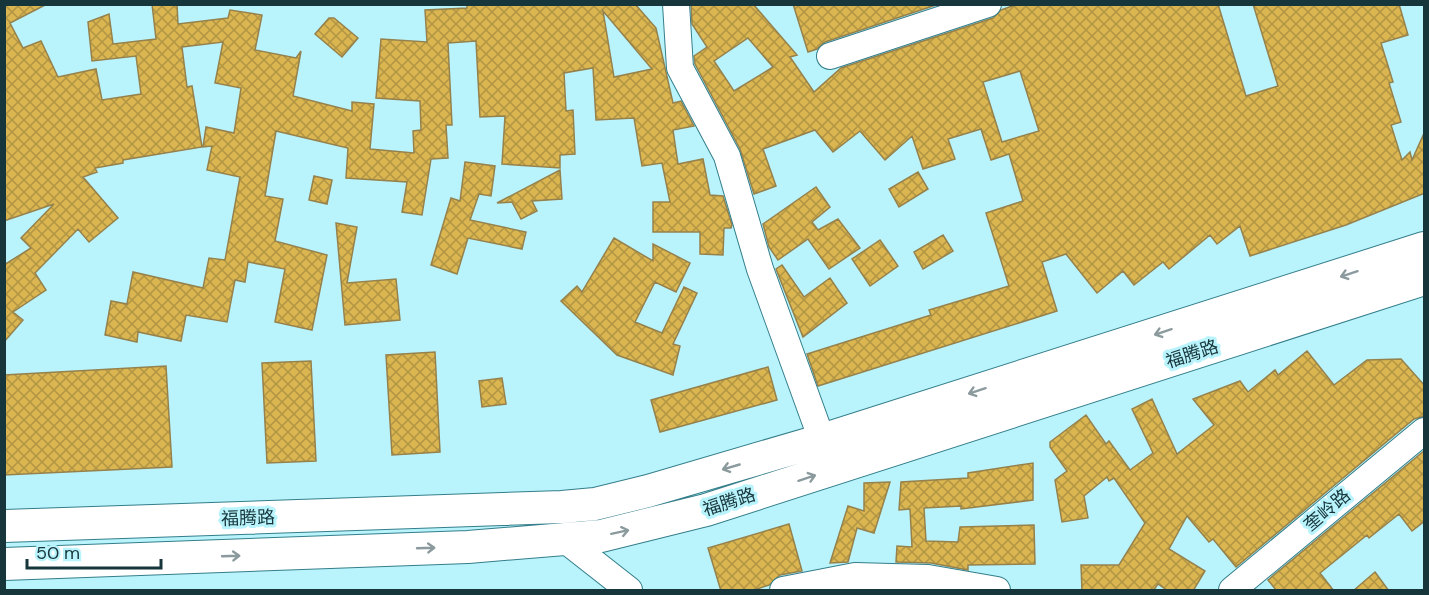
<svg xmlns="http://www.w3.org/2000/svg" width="1429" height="595" font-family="'DM Sans','Noto Sans SC',sans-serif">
<defs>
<pattern id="building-cross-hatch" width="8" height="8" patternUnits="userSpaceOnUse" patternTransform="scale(1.5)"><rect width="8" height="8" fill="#dbb650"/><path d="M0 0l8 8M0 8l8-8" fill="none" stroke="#b19544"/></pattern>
</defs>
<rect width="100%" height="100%" fill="#b9f4fd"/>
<path fill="url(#building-cross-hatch)" stroke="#95814c" stroke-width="1.5" fill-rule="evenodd" d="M4,4h43l-37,19 13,25 18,-7 17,36 38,-8 6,31 39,-6 -5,-38 -44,5 -4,-39 21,-8 4,30 43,-5 -4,-35h25l1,20 50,-6 2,-8 32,5 -7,35 41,8 5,-7 -8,45 59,15v-9l22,2 -4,45 44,4 -1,-22 8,-1 -1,-29 -44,-3 5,-59 46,3 -2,-32 42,-2v-4h168l21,24 17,75 8,-2 13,25 -21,4 5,34 25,-5 7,36 13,1 9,29 -1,3h-7l-1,27 -23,-1v-22h-47v-30h17l-8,-39 -20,3 -8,-48 -38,2 -3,-52 -29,5 2,38 7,-1 2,44 -15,1v13l-58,-4 3,-48 -25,1 -4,-76 -28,2 4,82h-6l2,33 -17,1 -9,56 -20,-3 5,-30 -61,-4 2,-30 -72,-17 -11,65 18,3 -8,42 52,14 -15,75 -37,-8 10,-53 -37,-7 -3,20 -10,-2 -8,42 -41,-7 -5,26 -43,-9 -1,10 -32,-7 6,-34 16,3 6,-32 70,16 6,-30 16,2 15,-83 -33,-7 5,-24 -9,1 3,-20 28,6 7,-45 -26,-5 8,-41 -41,5 5,40 5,-1 10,61 -79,13v3l-28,5 2,4 -14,5 35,41 -29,24 -11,-13 -43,44 11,17 -33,22 10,8 -19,22v-77l27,-17 -10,-10 33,-34 -50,17zM603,11l49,58 -38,8z
M691,4h62l44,51 -7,2 24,35 27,-24 152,-50 8,-8 17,-6h200l28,92 32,-10 -25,-82h146l9,31 -27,8 12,39 -4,1 12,39 -10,3 11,35 8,-8 2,8 13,-29v62l-79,32 -96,31 -10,-30 -23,18 -7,-9 -41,34 -6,-7 -29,23 -11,-14 -26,22 -31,-39 -24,8 15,49 -239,75 -11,-32 124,-39 -2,-5 80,-24 -23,-73 37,-12 -14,-47 -18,6 -10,-31 -33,10 7,20 -32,10 -11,-33 -27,24 -25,-29 -27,21 -18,-22 -52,19 13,37 -22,8 -14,-45 -45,-85 -1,-8 13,-9 -15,-23zM748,38l25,29 -39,24 -20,-30zM1020,71l19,60 -37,11 -19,-60z
M793,4h146l-114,38 -8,7 -9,3z
M329,18h5l24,20 -16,19 -27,-23z
M465,162l30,4 -4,30 -12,-2 -9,26 56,12 -4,17 -54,-11 -11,36 -26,-9 20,-67 9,3z
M560,170l2,29 -30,2 5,10 -16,8 -9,-17 -15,1z
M918,172l10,17 -29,18 -10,-18z
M314,176l18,4 -5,24 -18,-4z
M816,187l14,20 -18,15 6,8 20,-11 22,29 -31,21 -21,-30 -30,21 -9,-13 -6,-23z
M336,223l21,4 -10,56 49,-4 4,41 -55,5z
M943,235l10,16 -30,18 -9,-17z
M614,238l39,23v-17l37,19 -14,29 -21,-10 -20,40 27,11 22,-46 13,6 -24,51 7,2 -7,29 -56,-20 -56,-54 16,-15 5,6z
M880,240l18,26 -28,20 -18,-27z
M782,265l22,32 26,-19 17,25 -44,34 -27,-68z
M1307,351l27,34 33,-25 34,-1 24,27v30l-11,3 -178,148 -23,-28 -4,3 -22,-26 -18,33 36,22 -12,20h-25l-10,-7 -5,7h-71l-1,-26h38l26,-42 -31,-45 -5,3 -2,-4 -23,19 4,22 -26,4 -7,-42 12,-9 -17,-24v-5l36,-27 20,29 3,-3 21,29 23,-17 -21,-44 20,-10 25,55 37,-29 -21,-26 47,-18 8,11 27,-22 3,5z
M435,352l5,100 -48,3 -6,-100z
M311,361l5,100 -49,2 -5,-100z
M166,366l6,101 -168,8v-100z
M768,367l9,33 -117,32 -9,-32z
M502,378l4,26 -24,3 -3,-26z
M1425,450v71l-13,10 -13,-17 -30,24 -2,-3 -47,38 14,18h-57l-9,-11z
M1033,463v37l-72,9v-3l-37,2 2,33 32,1 2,-15 74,-2 1,39 -67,1v5l-37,-7 -35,-1 1,-16 15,1 -2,-38 -11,1 2,-28 67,-4v-5z
M890,482l-16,51 -17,-5 -9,34 -18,1 18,-57 16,5v-28z
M789,524l13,47 -22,4 -11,10 -18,6h-30l-13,-43z
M1375,572l14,19h-36z"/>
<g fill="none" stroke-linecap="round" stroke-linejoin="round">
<defs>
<path id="minor" d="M676,4l4,64 47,88 33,113 62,171
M830,56l158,-52
M564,539l65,51
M783,590l72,-14 73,2 69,12
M1232,590l192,-159"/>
<path id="major" d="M4,526l558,-19 33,-3 53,-13 174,-51 602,-192
M4,564l464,-17 133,-11 105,-26 718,-231"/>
</defs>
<use href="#minor" stroke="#337e8a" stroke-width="28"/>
<use href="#major" stroke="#337e8a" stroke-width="34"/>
<use href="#minor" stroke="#fff" stroke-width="26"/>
<use href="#major" stroke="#fff" stroke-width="32"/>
</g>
<defs><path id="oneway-shaft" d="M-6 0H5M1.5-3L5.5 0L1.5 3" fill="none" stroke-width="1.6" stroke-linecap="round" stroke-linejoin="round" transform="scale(1.5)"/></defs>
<g stroke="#8b9a9d">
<use href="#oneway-shaft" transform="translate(1349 274) rotate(162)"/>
<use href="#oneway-shaft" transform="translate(1163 332) rotate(162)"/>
<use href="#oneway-shaft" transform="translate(977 391) rotate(162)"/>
<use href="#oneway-shaft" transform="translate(731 467) rotate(164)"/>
<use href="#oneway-shaft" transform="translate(807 478) rotate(-18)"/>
<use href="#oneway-shaft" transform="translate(620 532) rotate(-12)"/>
<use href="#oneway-shaft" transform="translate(426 548) rotate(-2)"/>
<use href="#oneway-shaft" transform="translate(231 556) rotate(-2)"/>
</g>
<g text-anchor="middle" stroke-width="6" stroke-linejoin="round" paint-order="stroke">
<g font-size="18" fill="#17363b" stroke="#b9f4fd">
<text transform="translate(1192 354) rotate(-18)" y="6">福腾路</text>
<text transform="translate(729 502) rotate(-18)" y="6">福腾路</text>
<text transform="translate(1327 510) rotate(-40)" y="6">奎岭路</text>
<text transform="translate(248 518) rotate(-2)" y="6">福腾路</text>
</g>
</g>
<rect width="1429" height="595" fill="none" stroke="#17363b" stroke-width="12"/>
<path d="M27 559v9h134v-9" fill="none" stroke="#17363b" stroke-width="3"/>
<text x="36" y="559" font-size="18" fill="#17363b" stroke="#b9f4fd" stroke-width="4.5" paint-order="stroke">50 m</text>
</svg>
